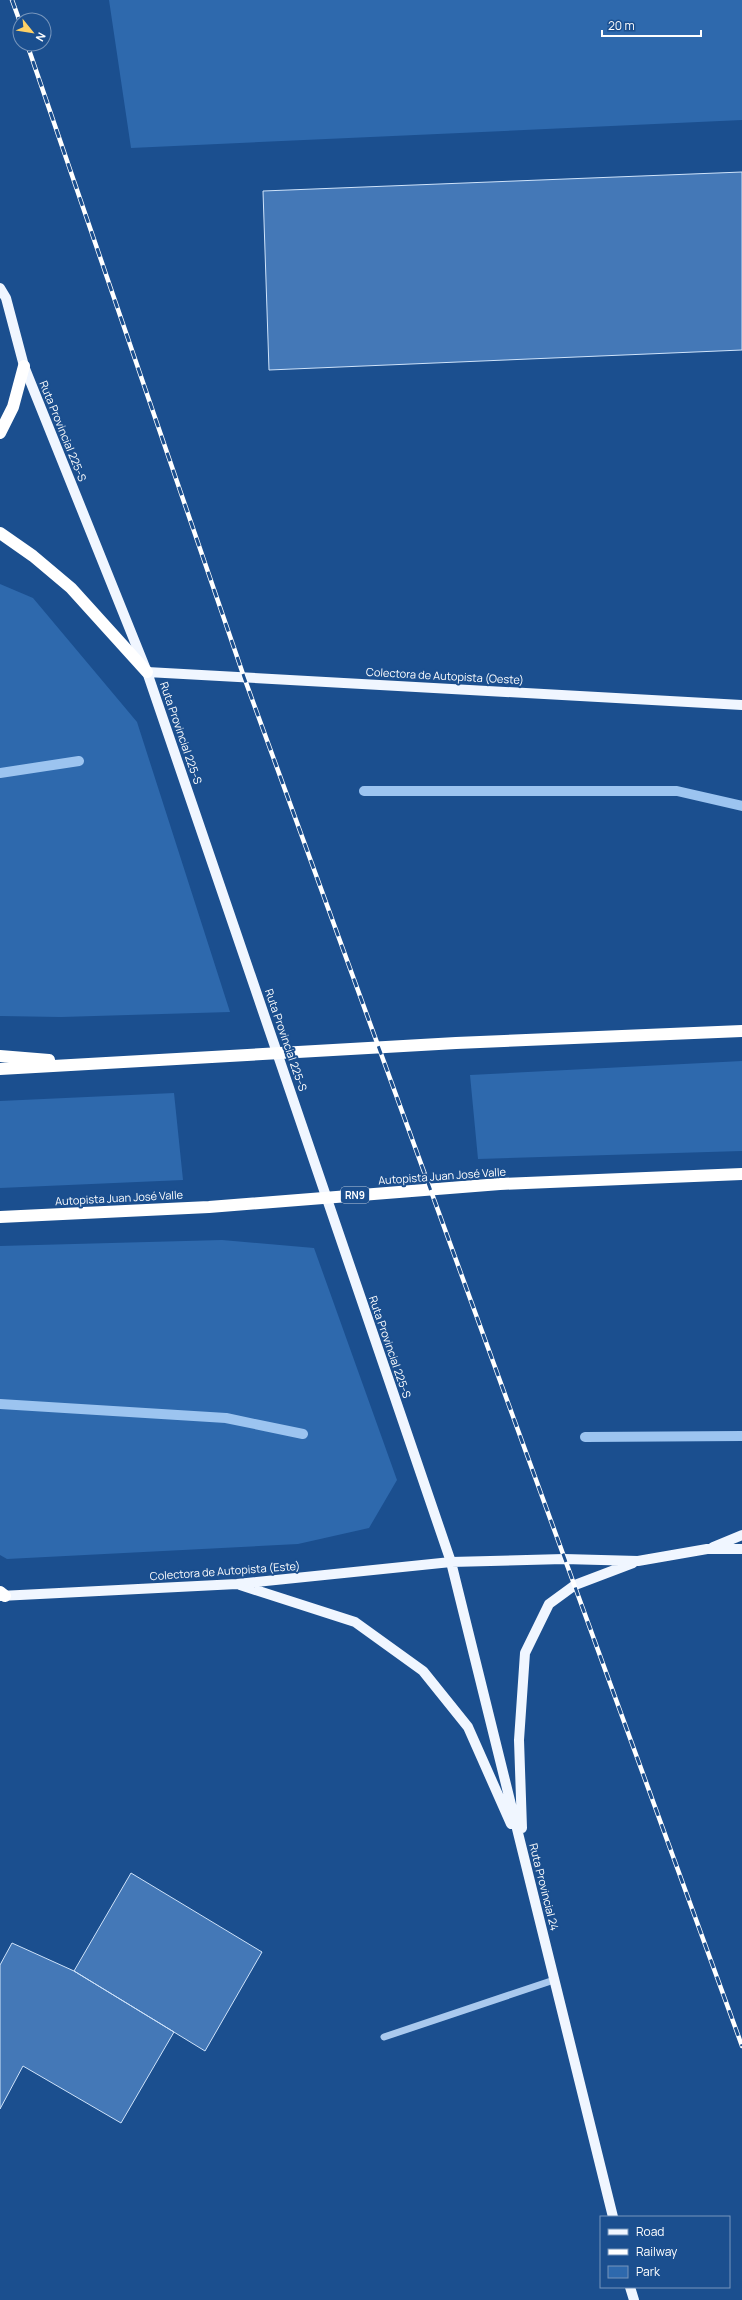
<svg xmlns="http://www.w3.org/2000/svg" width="742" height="2300" font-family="Manrope,sans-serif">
<rect width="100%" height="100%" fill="#1b4f8f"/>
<path fill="#2e69ad" d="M109,0h633v120l-611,28z
M0,584l33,14 104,124 93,290 -169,5 -61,-1z
M742,1061v90l-264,8 -8,-84z
M174,1093l9,87 -183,8v-87z
M222,1240l92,8 83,232 -28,48 -71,16 -291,15 -7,-4v-309z"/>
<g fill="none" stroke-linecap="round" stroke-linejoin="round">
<path stroke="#9cc4f0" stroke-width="10" d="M0,773l79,-12
M364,791h313l65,15
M0,1404l226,14 77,16
M585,1437l157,-1"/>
</g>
<path fill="#4478b7" stroke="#cfe3fa" d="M742,172v178l-473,20 -6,-179z
M131,1873l131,79 -57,99 -131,-80z
M12,1943l62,28 100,61 -53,91 -98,-57 -23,43v-144z"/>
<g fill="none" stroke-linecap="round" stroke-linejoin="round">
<path stroke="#a9c9ee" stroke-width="7" d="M384,2037l170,-57"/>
<path stroke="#f0f6ff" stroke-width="10" d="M0,288l6,10 18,68 123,306 304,890 162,655
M147,672l595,33
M713,1547l29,-12
M240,1585l115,37 68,49 45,56 43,97
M0,1596l237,-12 214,-22 113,-3 74,2 69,-12h35
M522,1828l-3,-88 6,-87 24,-49 26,-19 58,-22
M630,2287l4,13"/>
<path stroke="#fff" stroke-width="12" d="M0,433l13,-26 11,-41
M0,533l33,23 38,32 76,84
M0,1056l49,4
M0,1069l456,-26 286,-12
M0,1217l209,-10 291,-23 242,-10
M0,1592l5,4"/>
<defs>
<path id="rail" d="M12,0l8,22
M27,44l217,633 498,1369"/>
</defs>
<use href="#rail" stroke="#fff" stroke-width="4.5"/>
<use href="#rail" stroke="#1b4f8f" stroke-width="3" stroke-dasharray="9" stroke-linecap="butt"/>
</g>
<g text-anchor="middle" stroke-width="4" stroke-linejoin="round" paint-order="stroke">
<rect fill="#1b4f8f" stroke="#bbcadd" stroke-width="1" x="341" y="1187" width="28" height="16" rx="3"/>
<g font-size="10" font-weight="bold" fill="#fff">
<text x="355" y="1199">RN9</text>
</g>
<g font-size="11" fill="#fff" stroke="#1b4f8f">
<text transform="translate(63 431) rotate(68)" y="4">Ruta Provincial 225-S</text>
<text transform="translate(445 676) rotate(3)" y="4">Colectora de Autopista (Oeste)</text>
<text transform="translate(181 733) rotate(71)" y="4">Ruta Provincial 225-S</text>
<text transform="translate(286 1040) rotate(71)" y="4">Ruta Provincial 225-S</text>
<text transform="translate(442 1176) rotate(-4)" y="4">Autopista Juan José Valle</text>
<text transform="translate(119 1198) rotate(-3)" y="4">Autopista Juan José Valle</text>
<text transform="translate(390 1347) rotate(71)" y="4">Ruta Provincial 225-S</text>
<text transform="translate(225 1571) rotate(-4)" y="4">Colectora de Autopista (Este)</text>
<text transform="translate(544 1887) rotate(76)" y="4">Ruta Provincial 24</text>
</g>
</g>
<rect x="600" y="2216" width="130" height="72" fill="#1b4f8f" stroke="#7695bc"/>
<rect x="608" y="2229" width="20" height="6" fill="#f0f6ff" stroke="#7695bc"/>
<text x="636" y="2236" font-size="12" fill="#ffffff">Road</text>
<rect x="608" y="2249" width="20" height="6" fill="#ffffff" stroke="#7695bc"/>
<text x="636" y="2256" font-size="12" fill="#ffffff">Railway</text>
<rect x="608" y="2266" width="20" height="12" fill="#2e69ad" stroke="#7695bc"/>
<text x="636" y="2276" font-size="12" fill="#ffffff">Park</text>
<g transform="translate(32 32) rotate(120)"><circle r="19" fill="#1b4f8f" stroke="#7695bc"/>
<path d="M0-3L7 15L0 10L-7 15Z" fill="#ffd166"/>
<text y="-6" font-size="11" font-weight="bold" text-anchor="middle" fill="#ffffff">N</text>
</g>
<path d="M602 30v6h99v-6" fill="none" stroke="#ffffff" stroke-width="2"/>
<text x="608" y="30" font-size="12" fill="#ffffff" stroke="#1b4f8f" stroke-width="3" paint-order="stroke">20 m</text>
</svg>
